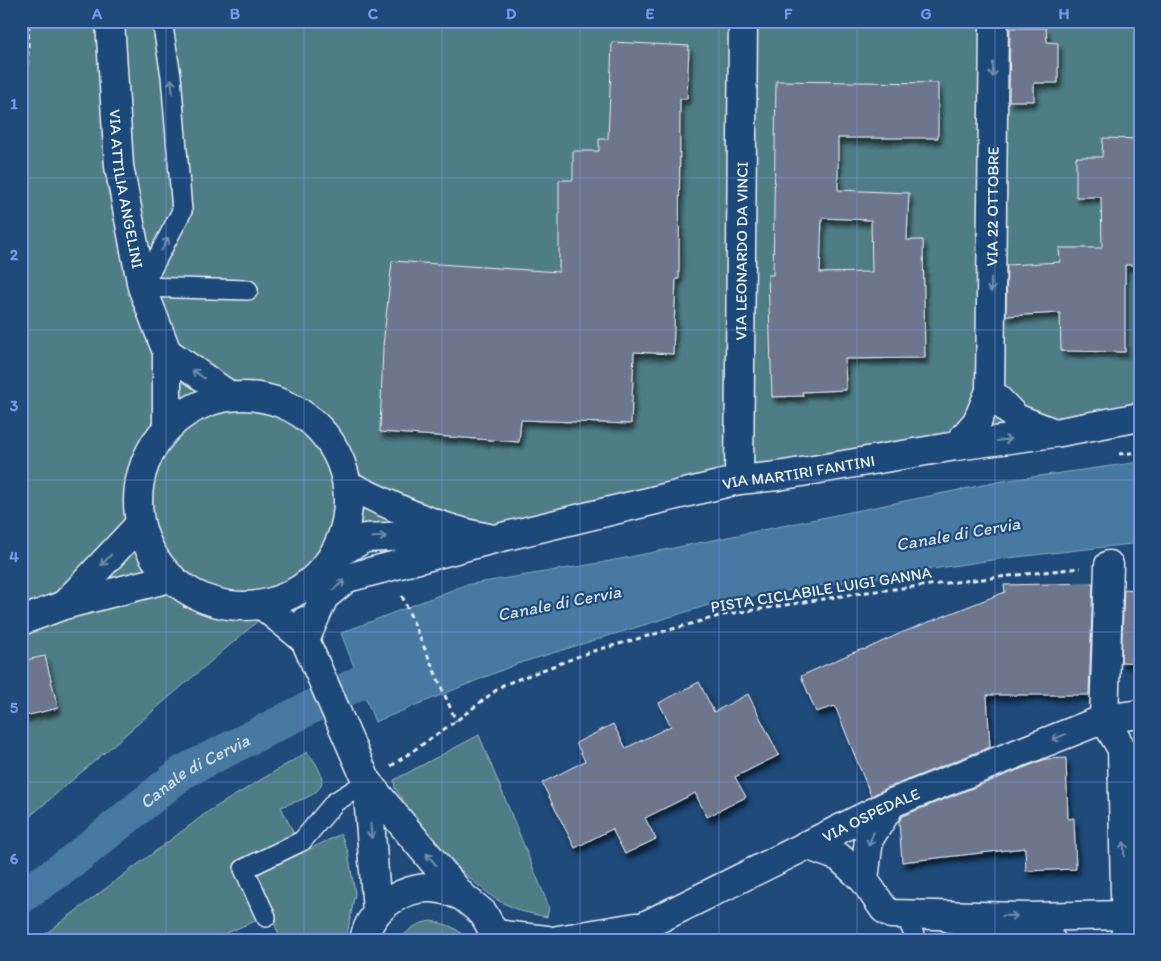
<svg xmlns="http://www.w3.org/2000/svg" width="1161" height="961" font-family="Itim,sans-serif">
<defs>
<filter id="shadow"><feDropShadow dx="3" dy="5.5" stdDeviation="2.5" flood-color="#0009"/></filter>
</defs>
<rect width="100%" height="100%" fill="#1f4a7a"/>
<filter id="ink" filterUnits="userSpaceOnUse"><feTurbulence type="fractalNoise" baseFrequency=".02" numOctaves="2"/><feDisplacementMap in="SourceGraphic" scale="10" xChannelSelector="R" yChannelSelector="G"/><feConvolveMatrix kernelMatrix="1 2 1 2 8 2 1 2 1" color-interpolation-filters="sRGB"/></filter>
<g filter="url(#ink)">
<path fill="#4f7d86" stroke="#9cb7bf" d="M21,21h1119v382l-805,152 -314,269z
M479,735l70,172 -2,10 -27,-6 -25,-12 -27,-22 -43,-44 -30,-45 -1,-8z
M307,752c6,7 10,12 13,20 10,23 -22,28 -39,35l13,27 -56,26 24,58 -47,20v2h-178l172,-129z
M341,834l7,18 7,41 -9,47h-65l-26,-65z
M431,921c16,3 26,6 36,19h-68c10,-11 18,-17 32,-19z"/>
<path fill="#4679a3" stroke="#87a9c5" d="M1140,462v81l-141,16 -274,41 -208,64 -142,58 -34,-89 124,-48 135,-22 403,-82z"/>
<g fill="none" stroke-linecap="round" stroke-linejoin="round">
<path stroke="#4679a3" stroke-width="34" id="s1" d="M21,897l49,-34 113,-91 219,-111"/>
</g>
<path fill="#6d768d" stroke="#e8f1f8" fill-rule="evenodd" filter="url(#shadow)" d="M1010,28h36l1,14 11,1v40h-24v18h-25z
M612,42l77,4 -2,53h-7l-1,180h-3l-3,75 -39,-2 -3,72 -110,-4 -2,22 -139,-10 3,-86 9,-85 167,11v-92h14v-29h26v-12h9z
M776,81l162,2v55h-100v52l71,3 -2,47h16l2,118 -80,1 1,31 -44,2 1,4 -31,1 -4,-122h5zM822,218l49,2 1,52 -52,1z
M1103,138l37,1v126h-15v87l-64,-1 -1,-38 -54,3 1,-51 53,-3 -1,-14h43l-1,-51h-25v-40h26z
M1093,583l-4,112h-102l3,52 -95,38v-1l-24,12 -36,-90 -19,6 -15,-36 51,-23 11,-4 1,1 37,-17 104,-41 -1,-7z
M1124,589l16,1v73l-19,-1z
M45,656l13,52 -37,9v-56z
M699,682l15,30 34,-18 31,61 -44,22 11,20 -39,20 -12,-24 -50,25 11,21 -31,15 -13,-25 -37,19 -33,-65 43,-22 -9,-18 37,-19 13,24 45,-22 -12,-23z
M1066,758l2,61 6,-1 2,51 -50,2 -1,-23 -123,14 -3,-40 3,-6 144,-57z"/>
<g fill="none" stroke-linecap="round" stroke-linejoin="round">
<defs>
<path id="lane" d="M162,21l9,55 11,135 -40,76 106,3
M906,915l10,25
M266,917l-22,-48 58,-28 33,-39 32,-20"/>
<g id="street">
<path id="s2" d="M739,480l4,-459"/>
<path d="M1104,719l5,-154"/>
<path d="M949,918l46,15 56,7"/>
</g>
<g id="secondary">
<path id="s3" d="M110,21l9,145 23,121 25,65v74"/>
<path d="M167,352l63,44"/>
<path d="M990,391l26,27 36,14"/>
<circle cx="243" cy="501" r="105"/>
<path id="s4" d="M956,446l21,-24 13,-31 4,-370"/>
<path d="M348,485c45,22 91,44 141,53"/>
<path d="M335,555l30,-17 86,-4"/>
<path d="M64,605l75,-80"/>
<path d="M262,605l43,35"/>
<path d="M21,621l43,-16 106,-27"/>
<path d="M305,621v19l62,142 95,114 21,17 12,21 1,6"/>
<path id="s5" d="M305,640l19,-43 23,-19 147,-39 245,-59 39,-4 178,-30 99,-13 85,-16"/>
<path d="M1104,719l18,30 4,191"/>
<path d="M367,782l10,129"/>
<path d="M806,845l33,12 25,23 20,29 7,5 136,3 99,-2"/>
<path d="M864,880l5,-41 23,-36"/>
<path d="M495,934l52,6"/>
<path d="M364,940c6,-33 42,-57 76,-51 8,1 15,5 22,7"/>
<path d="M558,940l78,-13"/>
<path id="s6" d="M616,940l276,-137 212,-84 36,-5"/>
</g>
</defs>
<use href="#lane" stroke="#e8f1f8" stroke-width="22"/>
<use href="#street" stroke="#e8f1f8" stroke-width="31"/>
<use href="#secondary" stroke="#e8f1f8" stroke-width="31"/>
<path stroke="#e8f1f8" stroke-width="3" stroke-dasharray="5 4" stroke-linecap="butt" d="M21,227l8,-206
M1119,454l21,-2
M402,596l54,125
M183,606l52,13
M391,766l65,-45 47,-36 87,-33 133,-37 144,-23 213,-24"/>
<use href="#lane" stroke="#1f4a7a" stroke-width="19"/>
<use href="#street" stroke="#1f4a7a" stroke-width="28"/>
<use href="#secondary" stroke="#1f4a7a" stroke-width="28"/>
</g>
<defs><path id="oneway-shaft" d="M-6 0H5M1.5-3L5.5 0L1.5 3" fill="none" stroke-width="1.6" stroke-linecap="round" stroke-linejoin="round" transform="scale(1.25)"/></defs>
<g stroke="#6f8dac">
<use href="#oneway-shaft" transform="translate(993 70) rotate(91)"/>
<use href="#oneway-shaft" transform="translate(172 86) rotate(-95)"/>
<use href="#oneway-shaft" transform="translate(165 244) rotate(-62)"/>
<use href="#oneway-shaft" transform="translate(991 285) rotate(91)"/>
<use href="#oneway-shaft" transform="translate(198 374) rotate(-145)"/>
<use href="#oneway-shaft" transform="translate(1004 440) rotate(-7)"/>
<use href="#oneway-shaft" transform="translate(379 537) rotate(-2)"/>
<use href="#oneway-shaft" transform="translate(106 560) rotate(133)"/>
<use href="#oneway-shaft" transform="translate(339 585) rotate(-40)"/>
<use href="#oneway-shaft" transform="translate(1059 737) rotate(158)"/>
<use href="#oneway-shaft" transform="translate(371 831) rotate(86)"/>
<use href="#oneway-shaft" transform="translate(871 839) rotate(111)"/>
<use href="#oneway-shaft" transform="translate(1124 849) rotate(-91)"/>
<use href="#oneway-shaft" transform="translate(431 859) rotate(-130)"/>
<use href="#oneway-shaft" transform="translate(1010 916) rotate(1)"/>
</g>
</g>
<path fill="none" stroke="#7897e6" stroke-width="1" stroke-opacity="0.55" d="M166,21v919M304,21v919M442,21v919M580,21v919M719,21v919M857,21v919M995,21v919M21,178h1119M21,330h1119M21,480h1119M21,632h1119M21,782h1119"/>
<g text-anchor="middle" stroke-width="4.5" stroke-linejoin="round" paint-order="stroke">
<g font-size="16" fill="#e8f1f8" stroke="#1f4a7a">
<text dy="6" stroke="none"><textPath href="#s3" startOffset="169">VIA ATTILIA ANGELINI</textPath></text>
<text dy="6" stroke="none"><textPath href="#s4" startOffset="250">VIA 22 OTTOBRE</textPath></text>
<text dy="6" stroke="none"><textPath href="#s2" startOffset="229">VIA LEONARDO DA VINCI</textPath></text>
<text dy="6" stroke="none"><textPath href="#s5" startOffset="541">VIA MARTIRI FANTINI</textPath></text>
<text transform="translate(821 589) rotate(-9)" y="6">PISTA CICLABILE LUIGI GANNA</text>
<text dy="6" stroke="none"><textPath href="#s6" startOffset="284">VIA OSPEDALE</textPath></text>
</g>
<g font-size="18" font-style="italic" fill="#d0dfeb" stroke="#1f4a7a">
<text transform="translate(958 534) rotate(-10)" y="6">Canale di Cervia</text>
<text transform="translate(559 603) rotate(-11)" y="6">Canale di Cervia</text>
<text dy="6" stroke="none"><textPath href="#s1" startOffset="215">Canale di Cervia</textPath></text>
</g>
</g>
<rect width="1161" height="961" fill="none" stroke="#1f4a7a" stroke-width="55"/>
<rect x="28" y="28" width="1106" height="906" fill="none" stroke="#7897e6" stroke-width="2"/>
<g font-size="16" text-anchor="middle" font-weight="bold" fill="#7897e6">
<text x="97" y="19">A</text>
<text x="235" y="19">B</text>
<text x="373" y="19">C</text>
<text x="511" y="19">D</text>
<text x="650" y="19">E</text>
<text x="788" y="19">F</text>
<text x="926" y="19">G</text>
<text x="1064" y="19">H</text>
<text x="14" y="109">1</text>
<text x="14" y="260">2</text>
<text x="14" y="411">3</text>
<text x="14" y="562">4</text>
<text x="14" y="713">5</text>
<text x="14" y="864">6</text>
</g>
</svg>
